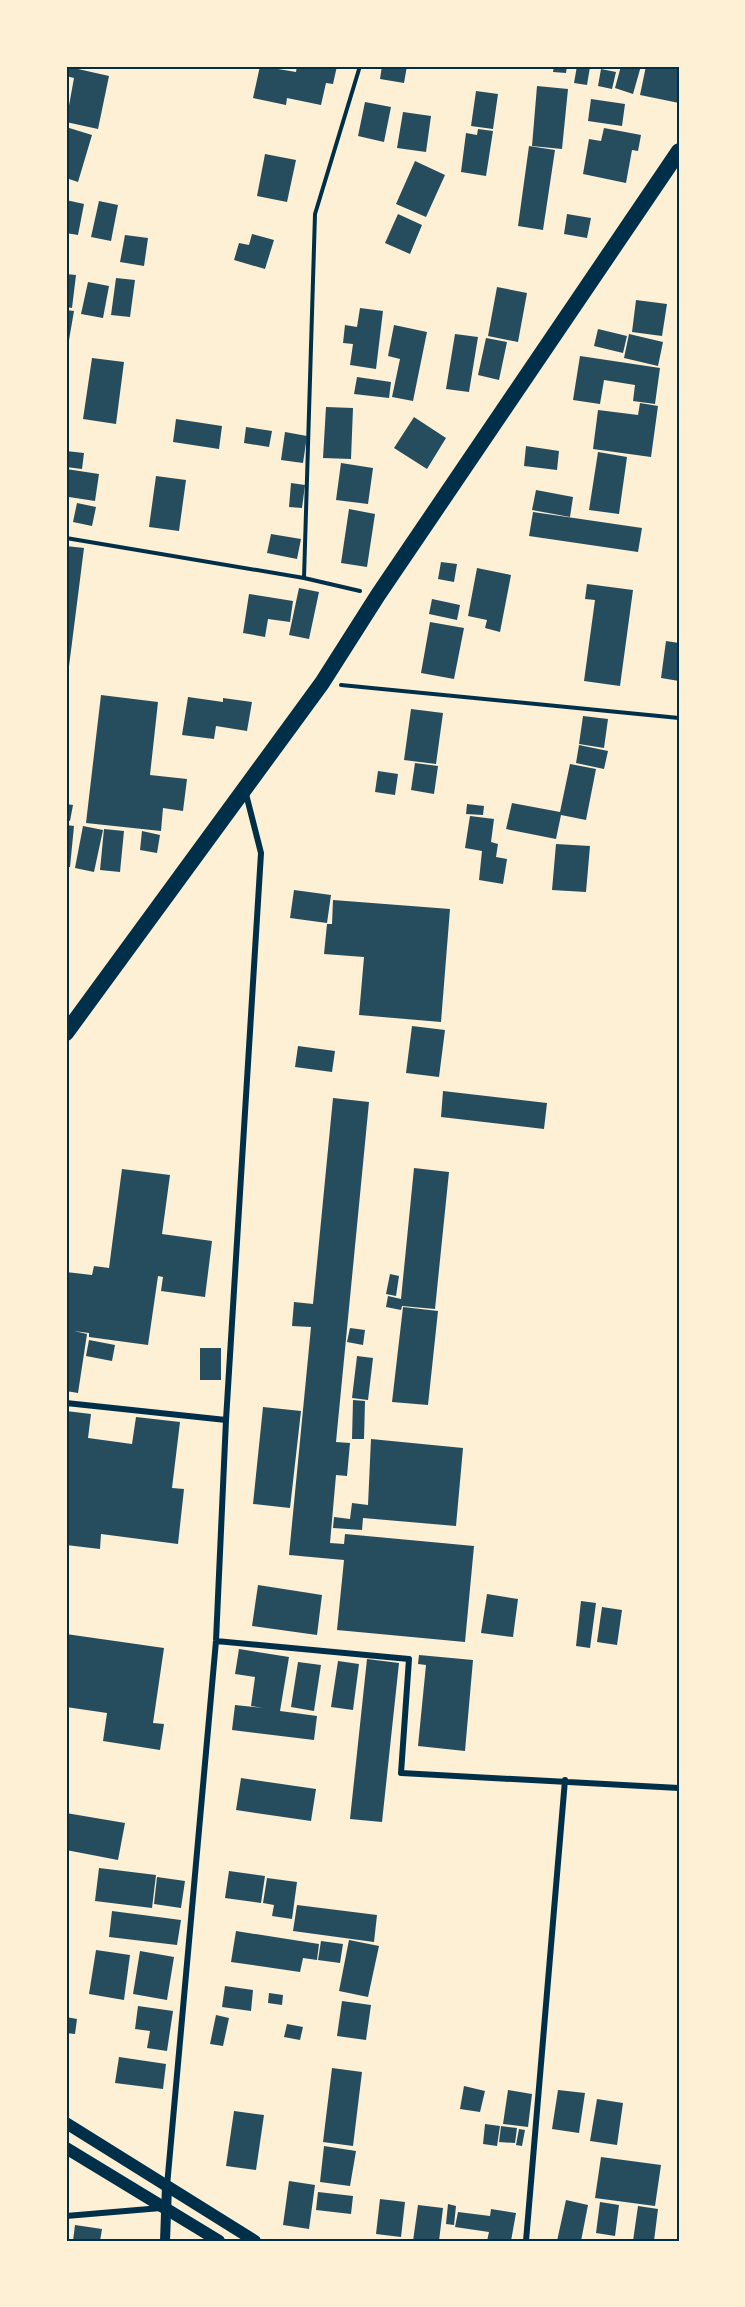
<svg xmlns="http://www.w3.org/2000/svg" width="745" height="2307" font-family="Figtree,sans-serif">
<rect width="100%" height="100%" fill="#fdf0d5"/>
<path fill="#264d5e" d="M66,66h13l-1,3 31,7 -11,53 -32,-7 8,-44 -8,-2z
M260,66l36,6 1,-6h40l-4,18 -7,-1 -5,22 -34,-7 -1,7 -33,-7z
M382,66h25l-3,17 -24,-4z
M554,66h13l-1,7 -13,-1z
M577,66l13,1 -3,18 -13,-2z
M621,66h20l-8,28 -18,-6z
M646,66l33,2v35l-39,-8z
M601,69l15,3 -4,17 -14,-3z
M537,86l31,3 -6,60 -30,-3z
M476,91l22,3 -5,35 -22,-3z
M591,99l34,5 -3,22 -34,-5z
M365,102l26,5 -7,35 -26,-6z
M403,112l28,4 -5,36 -29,-4z
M66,127l26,8 -14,47 -12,-4z
M604,128l37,7 -3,16 -6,-1 -6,33 -43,-9 6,-35 12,2z
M478,129l15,2 -7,45 -25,-4 5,-39 11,2z
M529,146l26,4 -12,80 -25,-4z
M265,154l31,6 -9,42 -30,-6z
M415,161l30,14 -19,42 -30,-13z
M66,200l18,4 -6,31 -12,-2z
M99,201l19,4 -7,36 -20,-4z
M398,214l24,11 -12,29 -25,-11z
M567,214l24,4 -4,20 -23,-4z
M252,234l22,6 -9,29 -31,-9 5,-17 10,2z
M125,235l23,3 -4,28 -24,-4z
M66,274l10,1 -4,33 -6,-1z
M116,278l19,2 -5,37 -19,-2z
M88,282l21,4 -6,32 -22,-4z
M497,287l30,6 -9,49 -30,-6z
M636,300l31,4 -5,32 -30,-4z
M360,308l23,3 -7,58 -26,-4 3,-21 -10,-1 2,-18 12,2z
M66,310l8,1 -5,29h-3z
M394,325l33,7 -14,69 -21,-4 8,-38 -12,-3z
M598,329l29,7 -4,17 -29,-7z
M455,334l23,3 -9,55 -23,-3z
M629,334l34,8 -5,24 -34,-8z
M486,338l21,4 -8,38 -21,-5z
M580,356l80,12 -5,36 -22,-3 2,-16 -31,-5 -4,24 -27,-4z
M92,358l32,4 -8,62 -33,-5z
M357,377l34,5 -2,16 -35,-4z
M640,403l18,3 -7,51 -58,-8 5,-39 40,5z
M326,407l27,1 -2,51 -28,-1z
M414,417l32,21 -19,31 -33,-21z
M176,419l46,7 -3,23 -46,-7z
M246,427l26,4 -3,16 -25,-4z
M285,432l22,4 -4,27 -22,-3z
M526,446l33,5 -2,19 -33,-4z
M66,451l18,2 -2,16 -16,-2z
M598,452l29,5 -8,57 -30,-4z
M341,463l32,5 -5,36 -32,-4z
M66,469l33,5 -4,27 -26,-4 -3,7z
M156,476l30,4 -7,51 -30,-4z
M291,483l14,2 -3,23 -13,-1z
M536,490l37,7 -3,20 -38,-7z
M77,503l19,4 -4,19 -19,-4z
M349,509l26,5 -8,53 -26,-4z
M533,512l109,16 -4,24 -109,-16z
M271,534l30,5 -4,20 -30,-6z
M66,546l18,2 -17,134h-1z
M441,562l16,2 -3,18 -16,-3z
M477,568l34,7 -11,57 -15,-4 2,-8 -19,-4z
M587,584l46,6 -13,96 -36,-5 11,-81 -10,-1z
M299,588l20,4 -10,47 -20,-4z
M249,594l44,7 -3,21 -22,-3 -3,18 -22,-4z
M432,599l28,6 -3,15 -28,-6z
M430,622l34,6 -10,51 -33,-6z
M666,641l13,2v38l-18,-3z
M101,695l57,7 -8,73 37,4 -4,32 -20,-3 -2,23 -75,-8z
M188,697l35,5v-4l29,4 -5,29 -31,-5 -2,13 -32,-4z
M411,709l32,4 -7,51 -32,-4z
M583,716l25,3 -4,29 -25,-4z
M579,745l29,6 -4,18 -28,-6z
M415,763l23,3 -4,28 -23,-4z
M570,764l26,5 -10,51 -25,-5 -5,24 -50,-10 6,-26 48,9z
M378,771l20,3 -3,21 -20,-3z
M66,804l7,1 -3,16 -4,-1z
M467,804l17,2 -1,9 -17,-1z
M470,816l24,3 -3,23 7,2 -2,13 11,2 -4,25 -24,-4 3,-29 -17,-3z
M66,825l8,1 -4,41h-4z
M83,826l20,4 -9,42 -19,-4z
M104,829l20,2 -4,41 -20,-2z
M142,831l18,4 -3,18 -17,-3z
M556,844l34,2 -4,46 -34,-2z
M294,890l37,5 -4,28 -37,-5z
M333,900l117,9 -9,113 -82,-7 5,-58 -40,-3 3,-30h5z
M412,1026l33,4 -6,47 -33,-4z
M298,1046l37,5 -3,21 -37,-5z
M443,1091l104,12 -3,26 -103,-12z
M333,1098l36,4 -33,340 14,1 -3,33 -11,-1 -6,68 14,1 1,-10 129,12 -9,96 -128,-12 7,-70 -55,-5 22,-228 -19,-1 2,-24 19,2z
M414,1168l35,4 -14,137 -33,-3 -1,4 -15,-3 2,-11 13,3z
M122,1169l48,6 -8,59 50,7 -7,56 -44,-6 2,-14 -5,-1 -10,69 -59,-8v-4l-15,-2 13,3 -9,59 -12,-2v-119l26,3 2,-9 15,2z
M390,1274l9,2 -3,20 -10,-2z
M403,1307l35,4 -10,94 -36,-3z
M350,1328l15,2 -2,15 -16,-3z
M89,1340l26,5 -3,16 -26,-5z
M200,1348h21v32h-21z
M357,1356l16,2 -5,42 -16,-2z
M353,1400l12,1 -1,38h-12z
M263,1407l38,4 -11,97 -37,-4z
M66,1411l25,3 -3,24 44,6 4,-27 44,5 -8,66 12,1 -6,55 -77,-10 -1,15 -34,-4z
M371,1439l92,9 -7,78 -93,-8 -1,12 -29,-2 1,-11 16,2 2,-16 16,2z
M258,1585l64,10 -5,40 -65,-9z
M487,1594l31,5 -5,38 -32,-4z
M581,1601l15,2 -6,45 -14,-2z
M602,1607l20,3 -5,35 -20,-3z
M66,1634l98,14 -11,75 11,1 -4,26 -57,-9 4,-28 -41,-6z
M239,1649l50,8 -9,54 37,5 -3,24 -82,-10 3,-25 28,3 -12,-2 4,-29 -20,-3z
M419,1655l54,5 -8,91 -47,-5 8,-81 -8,-1z
M367,1659l32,4 -17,159 -32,-3z
M338,1661l21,3 -6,46 -22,-3z
M298,1662l23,3 -7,46 -23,-4z
M241,1778l75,11 -5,32 -75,-11z
M66,1813l59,10 -7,37 -52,-10z
M99,1868l57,7 -4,33 -57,-7z
M229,1871l36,5 -4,27 -36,-5z
M157,1877l28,4 -4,27 -27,-4z
M267,1878l30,4 -5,37 -20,-3 2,-11 -11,-2z
M297,1905l80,10 -3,27 -81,-11z
M112,1911l69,9 -4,25 -68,-8z
M236,1931l83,13 -2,16 -14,-2 -3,14 -69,-10z
M349,1940l30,6 -11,51 -29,-6z
M321,1941l22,3 -3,19 -22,-3z
M96,1950l34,5 -6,45 -35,-6z
M140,1951l34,6 -7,43 -34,-6z
M225,1986l28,4 -2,21 -29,-4z
M269,1993l14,2 -1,10 -14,-2z
M342,2001l29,4 -5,35 -29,-4z
M138,2006l35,5 -6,40 -20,-3 3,-17 -15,-2z
M216,2015l13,3 -6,28 -13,-2z
M66,2017l11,2 -2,15 -9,-1z
M287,2024l16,3 -3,13 -16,-3z
M119,2057l47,7 -3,25 -48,-6z
M332,2068l30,4 -9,74 -30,-4z
M464,2086l21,5 -5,21 -20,-3z
M508,2090l24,4 -4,33 -25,-3z
M558,2090l27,3 -6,40 -27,-4z
M597,2099l26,4 -6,42 -27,-4z
M234,2111l30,4 -8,55 -30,-4z
M485,2124l15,2 -3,20 -14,-2z
M501,2126l16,2 -2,15 -16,-1z
M519,2129l6,1 -3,16 -6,-1z
M324,2146l32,5 -6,35 -30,-4z
M601,2157l60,8 -6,41 -60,-8z
M289,2181l26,4 -6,44 -26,-4z
M318,2192l35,4 -2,18 -35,-4z
M380,2199l25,3 -4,35 -25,-3z
M566,2200l22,5 -7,36h-24z
M600,2202l19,3 -4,31 -19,-3z
M448,2204l8,2 -2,19 -8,-1z
M418,2205l25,3 -4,33h-26z
M638,2206l20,3 -4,32h-21z
M491,2209l25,4 -5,28h-24l2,-9 -34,-5 3,-15 32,4z
M75,2225l27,4 -2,12h-27z"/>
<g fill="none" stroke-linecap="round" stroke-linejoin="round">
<path stroke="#003049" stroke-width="4" d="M66,538l238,40 56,13
M304,578l11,-364 45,-148
M341,685l338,33"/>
<path stroke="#003049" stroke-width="6" d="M66,1403l160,17
M216,1641l193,18 -8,114 278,15
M167,2186l49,-545 10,-221 35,-567 -15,-59
M66,2216l95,-8
M526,2241l39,-461"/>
<path stroke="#003049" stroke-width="10" d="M165,2241l2,-55"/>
<path stroke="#003049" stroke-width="12" d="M66,2123l189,118
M66,2148l153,93"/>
<path stroke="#003049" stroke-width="16" d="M66,1033l256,-350 56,-88 301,-444"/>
</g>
<rect width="745" height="2307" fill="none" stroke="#fdf0d5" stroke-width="135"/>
<rect x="68" y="68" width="610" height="2172" fill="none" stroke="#003049" stroke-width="2"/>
</svg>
